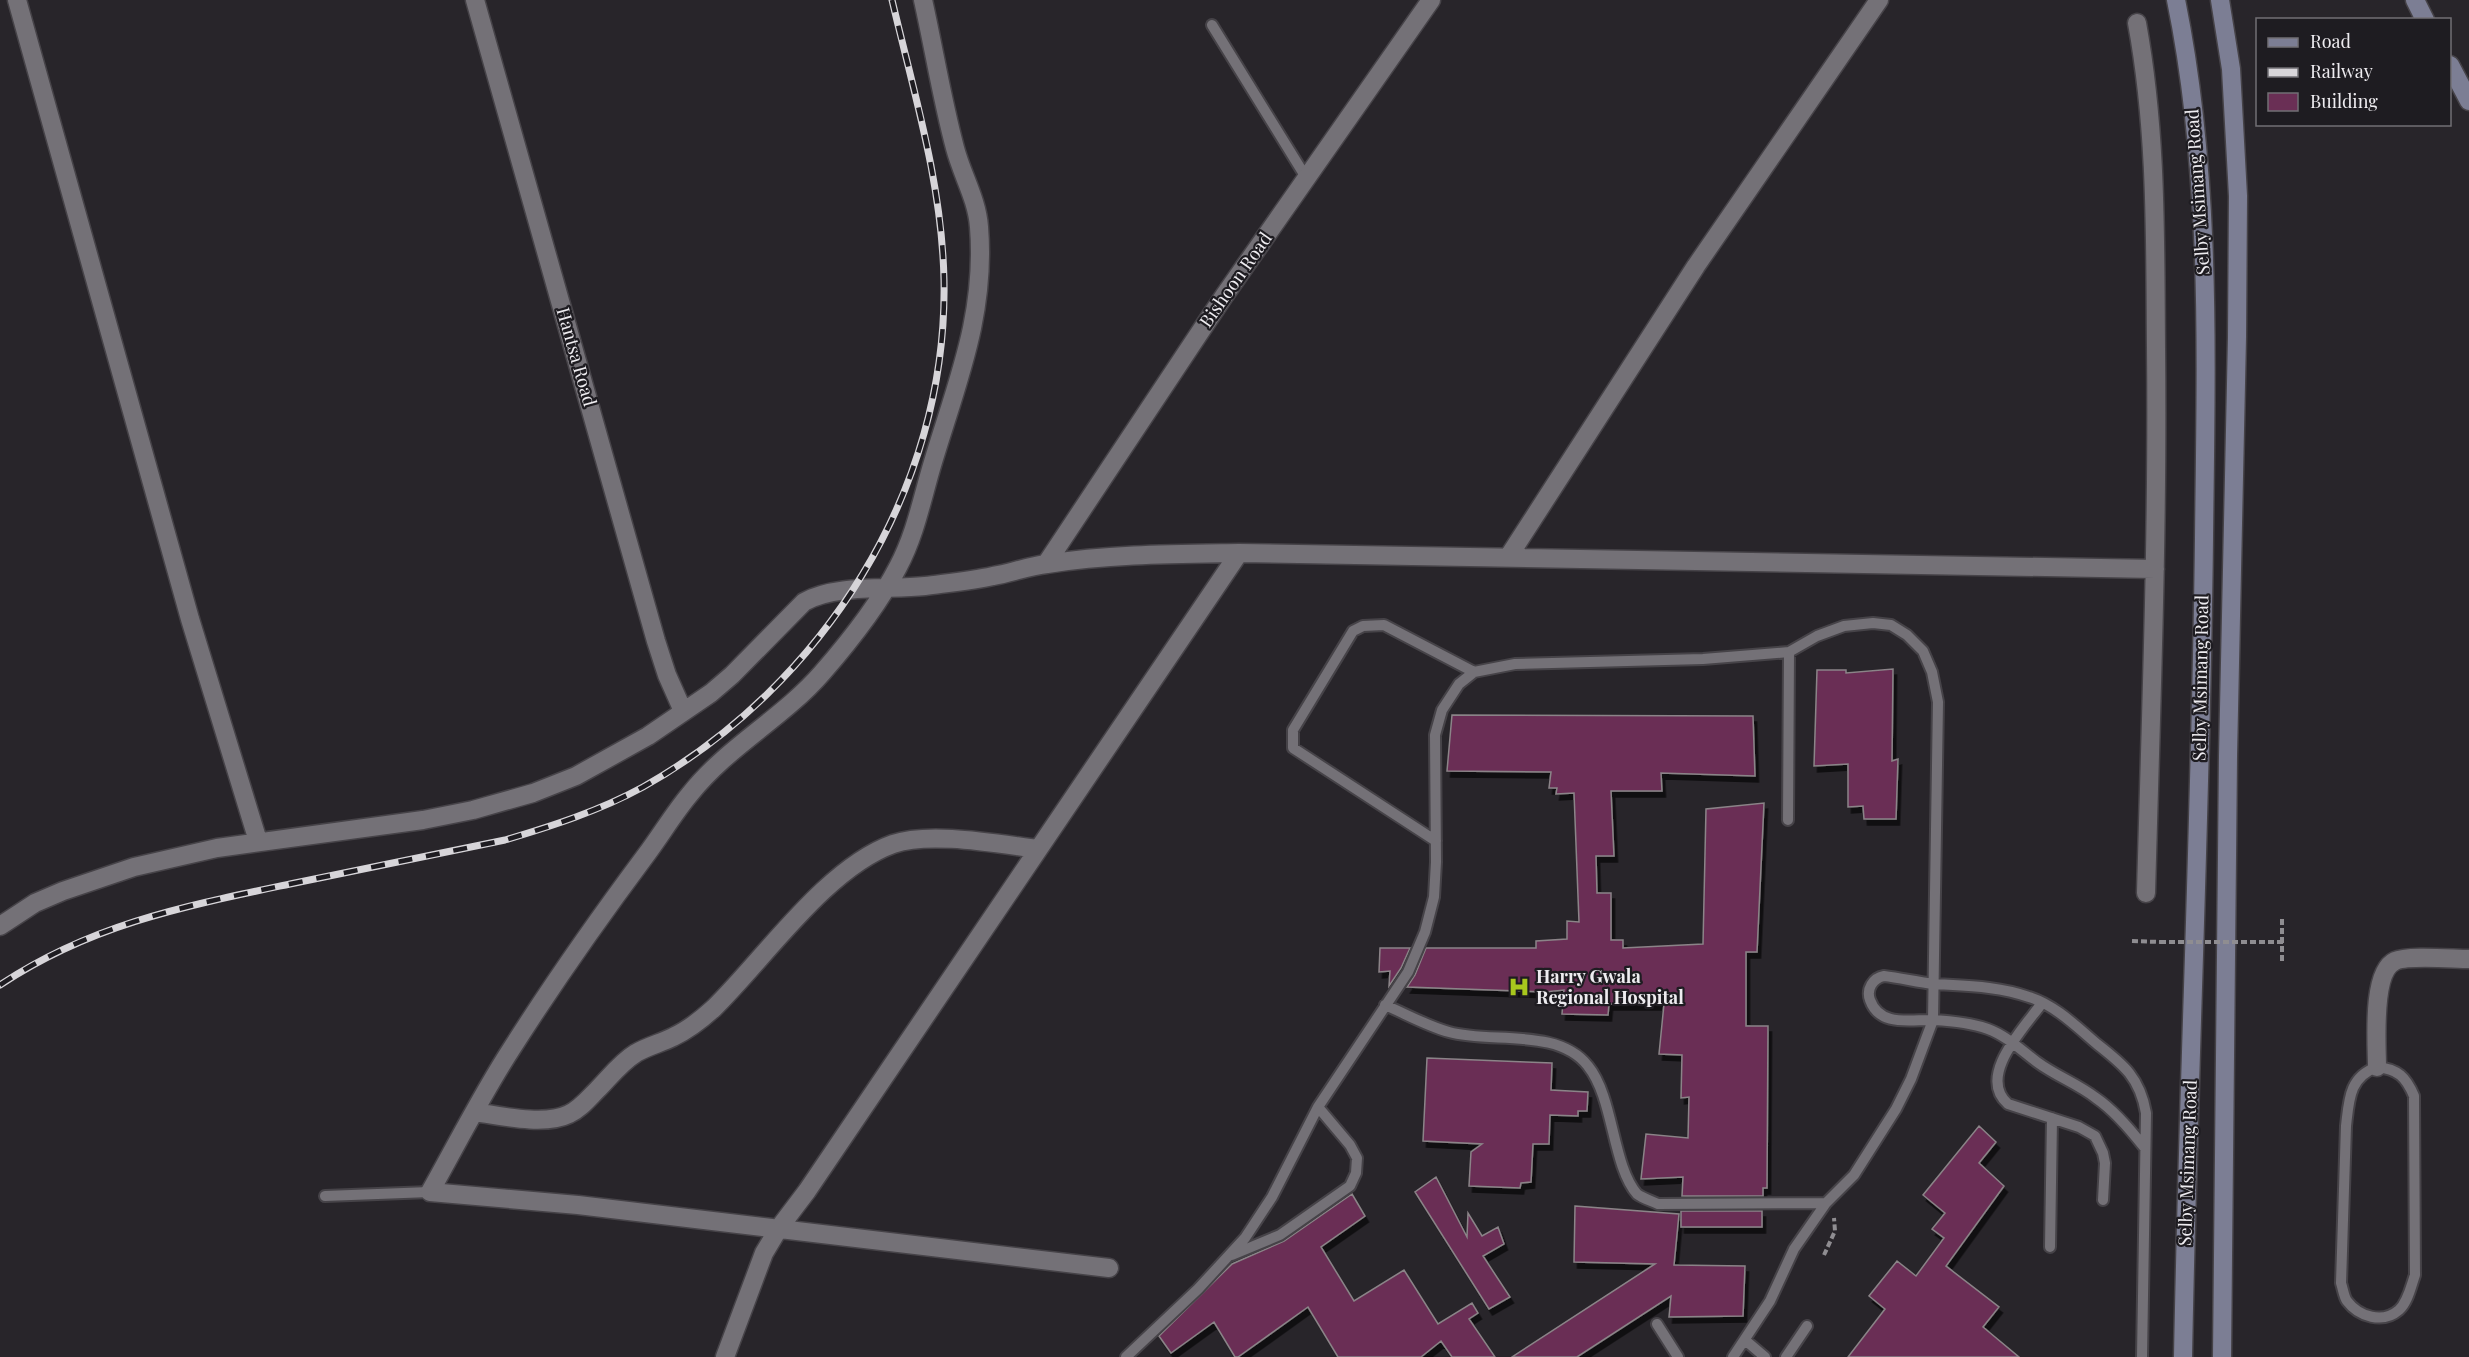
<svg xmlns="http://www.w3.org/2000/svg" width="2469" height="1357" font-family="'Playfair Display',serif">
<defs>
<filter id="shadow"><feDropShadow dx="3.5" dy="6" stdDeviation="0" flood-color="#0009"/></filter>
</defs>
<rect width="100%" height="100%" fill="#28252a"/>
<path fill="#6a2f55" stroke="#8b8488" stroke-width="1.5" filter="url(#shadow)" d="M1893,669l-1,92 6,-2 -2,60h-32l-1,-13 -15,1v-43l-34,2 3,-96h29v3z
M1452,715l301,1 2,60 -94,-3 1,18h-51l3,65h-18l1,37h14v47h12v8l80,-4 3,-135 58,-6 -7,149h-11v74h22l-1,162h-4v8h-81l1,-19 -42,2 5,-45 42,4 1,-41 -8,1 1,-43 -23,-1 5,-50h-55l-1,11 -46,-1 2,-24 -19,2 -138,-5 8,-12 11,-27h110v-7l31,-2v-18l12,1 -5,-129 -18,1 1,-6h-8l2,-16 -104,-1z
M1380,948h30l-9,20 -12,18 1,-15 -11,1z
M1427,1058l125,5 -1,27 37,2 -1,19h-9v5l-28,-1 -1,29h-16l-2,38 -10,1 -1,5 -51,-2 2,-34 11,-8 -59,-3z
M1979,1126l17,16 -17,21 25,23 -58,80 53,41 -16,20 36,30h-171l37,-48 -16,-13 28,-35 19,15 28,-38 -12,-9 13,-16 -22,-18z
M1436,1177l31,60 1,-24 14,23 16,-9 6,17 -21,12 27,41 -21,12 -74,-117z
M1352,1194l13,22 -44,31 33,54 50,-31 34,54 34,-21 6,10 -9,6 26,38h-43l-11,-16 -20,16h-83l-30,-50 -70,50h-3l-21,-35 -43,31 -12,-17 73,-72 52,-23z
M1575,1206l104,8 -5,51 71,1 -2,50 -74,1 2,-21 -94,61h-65l143,-93 -81,-2z
M1681,1211h81v16h-81z"/>
<g fill="none" stroke-linecap="round" stroke-linejoin="round">
<defs>
<path id="lane" d="M1212,25l95,154
M1788,820l1,-168
M1436,841l-143,-93v-18l60,-99 10,-5 21,-1 90,47
M2042,1003c-17,24 -66,73 -34,101l71,23 16,9 8,17 2,10 -2,37
M1385,1005c21,9 42,21 64,27 41,12 109,-5 139,34 26,32 24,99 49,128 5,4 15,7 21,10l168,-1
M2377,1067c21,2 29,10 37,29l1,179c-4,11 -7,27 -16,35 -16,14 -40,7 -52,-9 -3,-4 -4,-12 -6,-18l5,-157c3,-26 3,-49 31,-59z
M325,1196l105,-4
M2050,1247l2,-129
M1232,1255l48,-20 70,-49 6,-13 1,-15 -7,-13 -32,-38
M1657,1324l21,33
M1745,1340l20,17
M1126,1357l72,-68 47,-51 27,-41 46,-90 90,-135 17,-40 9,-35 2,-35 -1,-127 7,-25 17,-26 15,-12 41,-8 188,-5 86,-7 28,-16 27,-10 29,-3 18,2 16,10 16,16 9,21 6,30 -5,318 -22,59 -15,30 -42,66 -28,28 -32,46 -24,52 -37,56
M1786,1357l21,-31
M2142,1357l4,-244c-6,-35 -22,-48 -49,-69 -20,-17 -42,-39 -68,-47 -31,-11 -63,-11 -95,-13 -17,-2 -33,-6 -50,-8 -11,2 -18,13 -14,24 10,28 42,19 64,20 18,1 37,3 54,9 19,7 34,22 49,33 19,14 41,22 59,36 19,13 34,31 48,49"/>
<path id="street" d="M17,0l173,619 68,222
M475,0l181,641 11,34 16,36
M923,0c11,49 19,100 32,148 7,27 22,51 24,79 7,87 -22,155 -46,235 -11,36 -17,71 -35,105 -19,37 -48,74 -76,106 -39,45 -95,74 -132,121 -16,19 -29,41 -44,61 -47,63 -92,127 -134,193 -30,46 -55,96 -82,144l148,13 531,63
M2137,23c20,109 18,215 19,325 2,182 -5,363 -10,545
M1509,556l187,-290 183,-266
M1046,564l178,-268 207,-296
M0,926l35,-23 28,-12 71,-24 83,-19 206,-28 50,-10 60,-17 43,-17 72,-40 63,-43 21,-18 72,-73c32,-18 84,-12 121,-16 23,-3 46,-5 68,-10 18,-3 36,-10 54,-12 63,-10 128,-10 192,-11l916,16
M2377,1067c0,-23 -6,-95 18,-106 13,-6 58,-2 74,-2
M475,1112c26,4 70,14 94,2 11,-5 19,-15 28,-24 12,-12 23,-27 39,-37 12,-7 25,-10 37,-16 15,-7 29,-18 41,-29 51,-50 112,-140 179,-164 37,-13 105,0 145,5
M725,1357l39,-104 15,-25 28,-37 432,-638"/>
<path id="secondary" d="M2176,0c36,176 30,358 28,538 -3,273 -16,546 -21,819
M2220,0l11,69 7,127 -1,141 -9,419 -6,601
M2415,0l10,20
M2450,65l19,36"/>
</defs>
<use href="#lane" stroke="#464348" stroke-width="14"/>
<use href="#street" stroke="#464348" stroke-width="21"/>
<use href="#secondary" stroke="#464348" stroke-width="21"/>
<path stroke="#8f8d91" stroke-width="4" stroke-dasharray="6 3" stroke-linecap="butt" d="M2282,919v44
M2132,941l28,1
M1824,1255l11,-24 -1,-13"/>
<use href="#lane" stroke="#747177" stroke-width="10"/>
<use href="#street" stroke="#747177" stroke-width="18"/>
<use href="#secondary" stroke="#7c7e94" stroke-width="18"/>
<defs>
<path id="rail" d="M0,985c92,-61 185,-79 290,-101 72,-15 143,-29 215,-44 47,-14 94,-29 138,-53 180,-101 305,-297 301,-507 -2,-96 -30,-187 -52,-280"/>
</defs>
<use href="#rail" stroke="#d7d5d9" stroke-width="7"/>
<use href="#rail" stroke="#1e1c21" stroke-width="4.5" stroke-dasharray="14" stroke-linecap="butt"/>
<path stroke="#8f8d91" stroke-width="4" stroke-dasharray="6 3" stroke-linecap="butt" d="M2160,942h123"/>
</g>
<defs>
<symbol id="hospital-bare" viewBox="-9 -9 18 18"><path d="M-5-5h3v3.5h4V-5h3V5h-3V1.5h-4V5h-3Z" fill="#a8c71d" stroke="#1e1c21" stroke-width="2.5" paint-order="stroke"/></symbol>
</defs>
<g fill-rule="evenodd">
<use href="#hospital-bare" x="1504" y="972" width="30" height="30"/>
</g>
<g text-anchor="middle" stroke-width="4.5" stroke-linejoin="round" paint-order="stroke">
<g font-size="18" fill="#eeecf0" stroke="#1e1c21">
<text transform="translate(2198 192) rotate(-94)" y="6">Selby Msimang Road</text>
<text transform="translate(1236 280) rotate(-55)" y="6">Bishoon Road</text>
<text transform="translate(576 357) rotate(74)" y="6">Hantsa Road</text>
<text transform="translate(2201 678) rotate(-89)" y="6">Selby Msimang Road</text>
<text transform="translate(2188 1163) rotate(-88)" y="6">Selby Msimang Road</text>
</g>
<g font-size="18" font-weight="bold" fill="#eeecf0" stroke="#1e1c21" text-anchor="start">
<text x="1536" y="983">Harry Gwala<tspan x="1536" dy="21">Regional Hospital</tspan></text>
</g>
</g>
<rect x="2256" y="18" width="195" height="108" fill="#1e1c21" stroke="#716f74" stroke-width="1.5"/>
<rect x="2268" y="38" width="30" height="9" fill="#7c7e94" stroke="#716f74" stroke-width="1.5"/>
<text x="2310" y="48" font-size="18" fill="#eeecf0">Road</text>
<rect x="2268" y="68" width="30" height="9" fill="#d7d5d9" stroke="#716f74" stroke-width="1.5"/>
<text x="2310" y="78" font-size="18" fill="#eeecf0">Railway</text>
<rect x="2268" y="93" width="30" height="18" fill="#6a2f55" stroke="#716f74" stroke-width="1.5"/>
<text x="2310" y="108" font-size="18" fill="#eeecf0">Building</text>
</svg>
